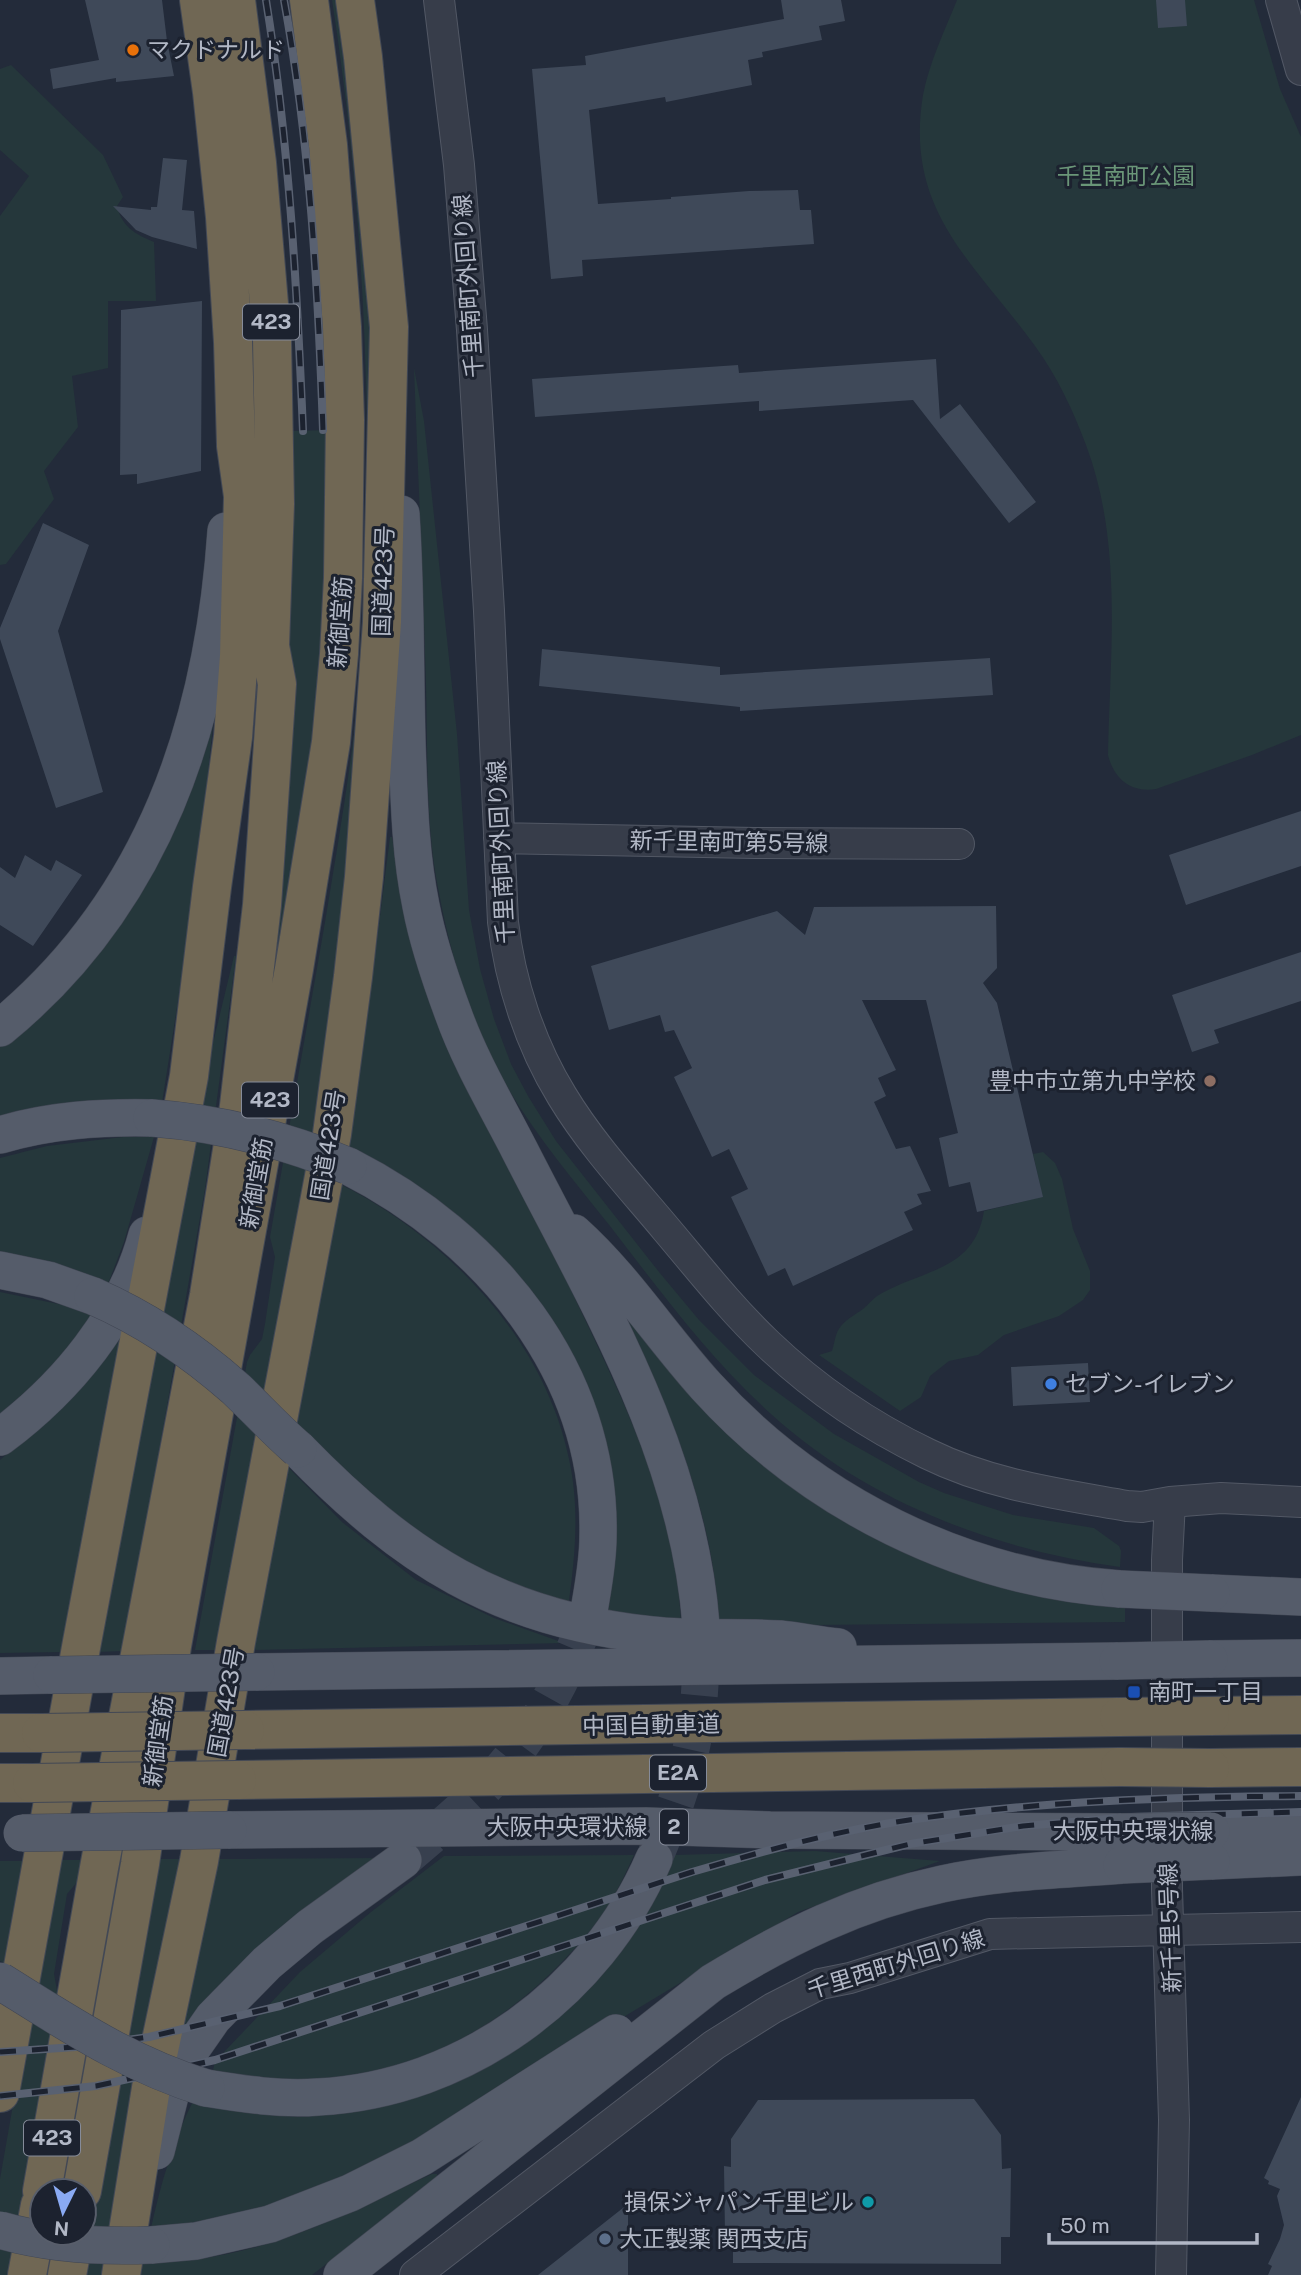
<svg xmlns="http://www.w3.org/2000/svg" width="1301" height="2275" font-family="'Public Sans','Noto Sans JP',sans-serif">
<rect width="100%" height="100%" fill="#232b3a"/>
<path fill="#25373b" d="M332,0h9l4,25 20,175 11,172 -1,245 -8,130 -24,228 -119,675h-29l52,-288 3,-7 12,-16 3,-15 10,-67 -5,-20c18,-103 36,-206 54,-309 17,-103 35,-205 41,-310 4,-62 3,-125 2,-188 -2,-144 -13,-288 -35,-430z
M957,0h297l26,89 21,48v598l-49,20 -96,34c-25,4 -42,-10 -48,-34 2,-103 15,-212 -22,-310 -13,-35 -29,-69 -51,-99 -61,-84 -131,-135 -112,-251 6,-32 22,-65 34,-95z
M11,65l92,90 20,42 -6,9c5,21 18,28 37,36l2,59h-48v67l-36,8 6,51 -34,44 10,28 -48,65 -6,1v-349l29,-40 -29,-26v-81z
M414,368l10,53 33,313 12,176 11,59 14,50 17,45 17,32 28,45 103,131 40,48 55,55 80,59 85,48 25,11 69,22 81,13 25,18 2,5 -1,16c-128,-18 -252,-65 -349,-153 -61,-55 -111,-123 -161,-188 -38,-48 -79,-96 -109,-150 -31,-57 -50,-119 -62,-183 -14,-68 -11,-139 -13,-208 -3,-106 -8,-212 -12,-317z
M335,430l-11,296 -123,663 90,-958z
M214,714l-16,159 -36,230 -162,15v-73z
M390,837h2l12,64c51,120 99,242 154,361 53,116 119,232 123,363l-76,-9 -4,-189c-25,-84 -76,-153 -143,-209 -15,-13 -30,-27 -47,-36 -21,-13 -45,-23 -67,-34l28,-168z
M234,956h2l-31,233 -81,462 -29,1 83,-464z
M123,1137h31l-30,105 -16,42 -108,-29v-97l47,-12z
M1043,1152l12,11 7,16 11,50 17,42v19l-7,10 -24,16 -55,19 -26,20 -29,6 -19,15 -9,21 -21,14 -81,-56 13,-4c3,-9 3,-18 9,-25 6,-7 15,-12 22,-17 7,-6 12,-13 21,-17 43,-23 91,-23 100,-81l53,-13 4,-8 -8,-36z
M336,1182c109,54 208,155 233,277 11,50 6,99 -1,149 -18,-6 -39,-10 -56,-18 -85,-39 -150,-104 -218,-167z
M0,1292l63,13 30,10 -24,33 -19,22 -50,44z
M623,1309l168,168 334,121v24l-406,4c-4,-97 -38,-187 -77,-274l-6,-8z
M118,1342h3l-56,310 -65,1v-193l48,-41z
M287,1466l55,56 74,58 78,38 70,25 -310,7z
M815,1851l125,10 -142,51 -349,210 -90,48 -78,31 -25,8 -53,13 -52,6c10,-45 22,-87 43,-129l46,13 62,5 28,-3 47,-7 26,-6 40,-13 34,-15 59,-38 40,-35 69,-86 29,-59z
M634,1855c-9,20 -18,39 -30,57 -12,18 -26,33 -41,49 -94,98 -216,138 -350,109l2,-8 11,-12 74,-78 71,-60 73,-56z
M382,1858l-192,166 -6,1 32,-166z
M156,1859h29l-75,416h-27z
M56,1860h29l-1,14 -17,20 -13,80 4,22 -46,279h-12v-96z
M0,1861h27l-19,104 -8,-4z
M432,2174h5v4l-125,97h-171l2,-14c18,0 36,0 54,-2 84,-10 159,-50 235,-85z"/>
<path fill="#3f4959" d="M85,0h77l5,41 7,35 -58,6v-4l-63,11 -3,-20 49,-9z
M781,0h60l4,21 -26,5 3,14 -60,12 1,5 -15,3 4,25 -86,17 -1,-5 -76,13 9,94 73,-5v-2l78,-6 49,-1 2,20h11l3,34 -232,16 1,16 -32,3 -19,-210 54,-4 -1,-9 199,-37z
M1156,0h29l2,26 -29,2z
M163,158l24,2 -5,50 12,1 3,38 -45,-12 -16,-7 -23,-24 38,4v-3h6z
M202,301l-1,170 -64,13v-10l-17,1 1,-165z
M936,359l4,60 20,-15 76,98 -27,21 -96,-123 -154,11v-10l-224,16 -3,-38 206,-14 1,8z
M43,523l46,22 -31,86 45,161 -47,16 -56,-169v-11z
M542,649l178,18v8l270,-17 3,37 -253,16v-4l-201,-21z
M1301,811v55l-115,39 -17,-50z
M25,855l26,16 5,-11 26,15 -49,71 -33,-21v-58l15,11z
M996,906l1,62 -14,15 14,20 46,194 -66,15 -7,-30 -21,5 -10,-49 19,-5 -32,-133h-64l34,70 -18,8 8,18 -12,6 22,47 14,-3 21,45 -14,3 5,10 -18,8 9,18 -120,56 -8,-18 -17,8 -37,-79 17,-8 -19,-40 -17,8 -38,-80 18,-9 -18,-38 -9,2 -5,-17 -51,15 -18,-64 186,-55 28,24 9,-28z
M1301,952v49l-87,29 5,13 -27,9 -20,-57z
M1088,1363l2,39 -77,4 -2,-39z
M1301,2097v178h-33l4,-9 -4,-2 12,-25 4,-14 -7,-29 3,-7 -12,-5 1,-3 -5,-3z
M974,2099l27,36 1,34 9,-1 -1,69h-9v27l-268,-1v-28h-8l-1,-69 7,1v-28l27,-39z
M628,2204v71h-90z"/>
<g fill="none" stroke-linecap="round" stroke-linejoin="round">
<path stroke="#38404f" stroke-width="37" stroke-dasharray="37 18" stroke-linecap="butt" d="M656,1854c32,-77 47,-133 45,-218
M403,1860c30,-26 61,-51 88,-79 45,-48 77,-108 98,-170"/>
<defs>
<path id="minor" d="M439,0l20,165 13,165 17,281 14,311c7,60 27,122 59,174 29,48 68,90 104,133 33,39 65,80 102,115 47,45 102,82 160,110 63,31 132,40 199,52l15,1 28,-5
M1281,0l20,70
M499,838l256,5 204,1
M415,2275l299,-230 59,-37 47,-24 30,-6 140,-44 311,-7
M1171,2275l3,-155 -7,-231v-329l3,-58 51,-4 80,4"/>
<path id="major" d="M401,514c5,76 4,152 6,229 2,55 3,110 14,163 7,37 19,72 32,107 17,48 44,93 67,138 77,151 168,301 181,474
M0,1028c154,-126 213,-305 226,-497
M0,1135c50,-15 100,-18 152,-17
M348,1166c142,72 254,206 250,371 0,25 -5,50 -9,74
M574,1233c50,45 86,102 132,153 106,117 256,192 414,203
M0,1270l48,10 45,16
M0,1437c67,-50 125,-120 147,-202
M298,1449c106,109 200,170 354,186 43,5 86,1 128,4 19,2 39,6 58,8
M1211,1593l90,4
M1209,1659l92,-1
M256,1672l862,-11
M0,1676l52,-1
M228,1830l418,-4 124,4 351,2
M1211,1831l90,-2
M1211,1861l90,-4
M206,2088c37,6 75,12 112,9 147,-8 278,-104 336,-238
M156,2151l16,-63 16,-34 25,-36 54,-55 43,-36 93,-67
M151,2245l45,-4 74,-17 80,-31 72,-36 194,-124
M342,2275l371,-293c74,-45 144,-80 229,-98 59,-13 120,-14 180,-19"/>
<path id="highway" d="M1210,1716l91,-1
M245,1730l874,-13
M0,1733h41
M1210,1768l91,-1
M237,1780l883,-13
M0,1783h32
M0,2093l82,-451 107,-566 23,-189 21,-150 6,-81 4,-160 -7,-50 -3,-104 -8,-125 -13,-125 -13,-92
M42,2191l57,-323 110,-573 30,-189 23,-201 15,-221 -7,-38 5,-142 -3,-165 -15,-176 -21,-163
M82,2191l58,-327 32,-218 122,-677 37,-227 8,-88 4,-76 2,-158 -3,-93 -14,-182 -19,-145
M27,2275l13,-70
M67,2275l8,-42
M121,2275l30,-187 48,-227 37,-219 96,-508 21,-157 11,-100 18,-255 7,-295 -26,-270 -8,-57"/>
</defs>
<use href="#minor" stroke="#525865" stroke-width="32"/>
<use href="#major" stroke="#404653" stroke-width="38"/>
<use href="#highway" stroke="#424855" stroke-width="40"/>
<use href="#minor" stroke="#373d4a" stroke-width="30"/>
<use href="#major" stroke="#555c6a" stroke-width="37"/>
<use href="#highway" stroke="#706754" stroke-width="38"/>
<defs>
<path id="rail" d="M266,0c23,142 31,287 37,431
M284,0c26,142 34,287 39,430
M0,2052l76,-5 73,-10 131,-31 412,-134c71,-21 144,-41 217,-52 130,-19 261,-23 392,-24
M0,2096l96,-10 119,-26 550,-180 145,-36 113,-18 108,-9 170,-5"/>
</defs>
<use href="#rail" stroke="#596171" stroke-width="8"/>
<use href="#rail" stroke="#1c222f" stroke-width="5" stroke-dasharray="16" stroke-linecap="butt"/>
<defs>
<path id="major-bridge" d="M152,1118c69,5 133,22 196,48
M93,1296c53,23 100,55 143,93 21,20 40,41 62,60
M1120,1589l91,4
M1118,1661l91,-2
M52,1675l204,-3
M1121,1832l90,-1
M22,1833l206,-3
M1122,1865l89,-4
M0,1981c69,43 128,83 206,107
M0,2230c48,14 101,17 151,15"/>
<path id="highway-bridge" d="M1119,1717l91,-1
M41,1733l204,-3
M1120,1767l90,1
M32,1783l205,-3"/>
</defs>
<use href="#major-bridge" stroke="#404653" stroke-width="38" stroke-linecap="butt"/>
<use href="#highway-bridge" stroke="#424855" stroke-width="40" stroke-linecap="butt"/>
<use href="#major-bridge" stroke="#555c6a" stroke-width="37"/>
<use href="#highway-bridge" stroke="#706754" stroke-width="38"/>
</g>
<circle fill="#e8710a" stroke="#1c222f" stroke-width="2.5" cx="133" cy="50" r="7"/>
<circle fill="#8d6e63" stroke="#1c222f" stroke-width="2.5" cx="1210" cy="1081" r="7"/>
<circle fill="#3f7fe0" stroke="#1c222f" stroke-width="2.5" cx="1051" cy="1384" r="7"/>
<rect fill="#1a4fb4" stroke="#1c222f" stroke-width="2.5" x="1127" y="1685" width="14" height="14" rx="3.5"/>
<circle fill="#0f9aa8" stroke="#1c222f" stroke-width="2.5" cx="868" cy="2202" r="7"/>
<circle fill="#5c6f8a" stroke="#1c222f" stroke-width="2.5" cx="605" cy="2239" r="7"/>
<g text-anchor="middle" stroke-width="6" stroke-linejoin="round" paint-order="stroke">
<g fill="#1c222f" stroke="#858b99" stroke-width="2">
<rect x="243" y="304.5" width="56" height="35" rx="5"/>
<rect x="242" y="1082.5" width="56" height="35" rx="5"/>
<rect x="650" y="1755.5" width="56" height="35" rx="5"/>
<rect x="660" y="1809.5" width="28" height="35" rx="5"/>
<rect x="24" y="2120.5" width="56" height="35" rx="5"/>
</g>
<g font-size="21" font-weight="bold" fill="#b2b8c6">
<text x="271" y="329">423</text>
<text x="270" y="1107">423</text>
<text x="678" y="1780">E2A</text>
<text x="674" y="1834">2</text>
<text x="52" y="2145">423</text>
</g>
<g font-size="23" fill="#b2b8c6" stroke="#1c222f" text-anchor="start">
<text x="147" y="58">マクドナルド</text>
<text x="1196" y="1089" text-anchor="end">豊中市立第九中学校</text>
<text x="1065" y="1392">セブン-イレブン</text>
<text x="1148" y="1700">南町一丁目</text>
<text x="854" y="2210" text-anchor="end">損保ジャパン千里ビル</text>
<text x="619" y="2247">大正製薬 関西支店</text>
</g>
<g font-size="23" fill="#6a9678" stroke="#1c222f">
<text x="1126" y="184">千里南町公園</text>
</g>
<g font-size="23" fill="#b2b8c6" stroke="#1c222f">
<text transform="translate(468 286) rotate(-94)" y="8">千里南町外回り線</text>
<text transform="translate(383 581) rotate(-88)" y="8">国道423号</text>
<text transform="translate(340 622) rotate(-86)" y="8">新御堂筋</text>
<text transform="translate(729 842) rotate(1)" y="8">新千里南町第5号線</text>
<text transform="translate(501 852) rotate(-93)" y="8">千里南町外回り線</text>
<text transform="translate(328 1145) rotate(-81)" y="8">国道423号</text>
<text transform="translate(256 1183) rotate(-80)" y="8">新御堂筋</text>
<text transform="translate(226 1702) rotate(-80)" y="8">国道423号</text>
<text transform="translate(651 1725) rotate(-1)" y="8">中国自動車道</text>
<text transform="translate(158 1741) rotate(-82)" y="8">新御堂筋</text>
<text x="567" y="1835">大阪中央環状線</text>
<text x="1133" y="1839">大阪中央環状線</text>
<text transform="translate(1170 1928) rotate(-92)" y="8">新千里5号線</text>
<text transform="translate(896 1964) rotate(-17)" y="8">千里西町外回り線</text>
</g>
</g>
<g transform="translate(63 2212) rotate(185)"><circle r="33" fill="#1c222f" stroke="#585e6b" stroke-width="2"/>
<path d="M0-5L12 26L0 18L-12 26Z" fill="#8aaaf3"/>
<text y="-10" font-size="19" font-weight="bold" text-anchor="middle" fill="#b2b8c6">N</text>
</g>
<path d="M1049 2233v10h208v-10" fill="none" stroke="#b2b8c6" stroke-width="3.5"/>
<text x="1060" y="2233" font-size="21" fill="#b2b8c6" stroke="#1c222f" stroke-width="5" paint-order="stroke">50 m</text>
</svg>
